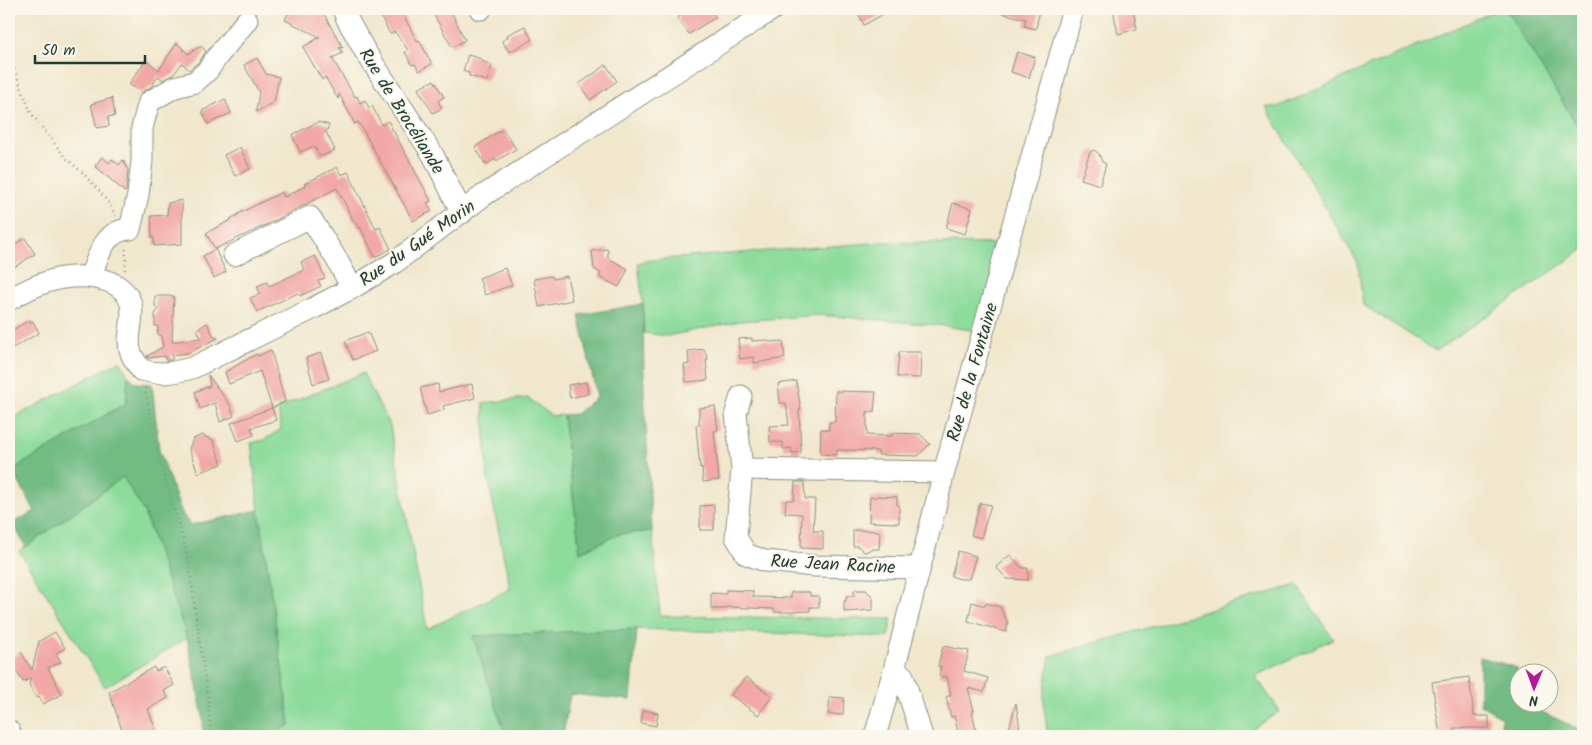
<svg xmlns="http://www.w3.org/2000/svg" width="1592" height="745" font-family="Kalam,sans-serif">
<rect width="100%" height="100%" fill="#fbf7ec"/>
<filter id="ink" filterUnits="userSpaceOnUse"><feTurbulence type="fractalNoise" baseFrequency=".02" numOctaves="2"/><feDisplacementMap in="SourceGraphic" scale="10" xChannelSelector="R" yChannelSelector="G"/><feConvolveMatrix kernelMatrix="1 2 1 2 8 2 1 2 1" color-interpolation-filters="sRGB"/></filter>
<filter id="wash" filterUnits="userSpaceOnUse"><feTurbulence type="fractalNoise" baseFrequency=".0096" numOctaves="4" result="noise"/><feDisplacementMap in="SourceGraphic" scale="20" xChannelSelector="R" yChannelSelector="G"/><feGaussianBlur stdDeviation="1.12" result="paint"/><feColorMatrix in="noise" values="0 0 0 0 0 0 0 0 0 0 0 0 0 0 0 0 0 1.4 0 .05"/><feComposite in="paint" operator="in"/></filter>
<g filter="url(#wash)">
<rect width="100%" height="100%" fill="#f0e7cc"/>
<path fill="#8ddc9c" stroke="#568c68" d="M1499,9h7l77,126v115l-147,101 -73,-46 -5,-42 -92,-156h11z
M884,242l111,2 4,8 -20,79 -42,-6 -117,-10 -79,6 -74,15 -23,-3 -1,-29 -5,-41 12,-3z
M120,361l8,14 -2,28 -117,69v-52z
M363,373l27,53 37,203 83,-40 -22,-111 -5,-75 45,-5 24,18 11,-1 17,137 39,-18 33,-3 8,85 232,3 -4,18 -251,-8 -164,7 33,100h-236l20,-12 -31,-214 -8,-67 13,-3 17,-11 -3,-21z
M123,476l21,36 43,126 -82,49 -86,-136z
M1297,585l36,54 -78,37 25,35 -37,25h-195l-4,-28v-14l6,-38z"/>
<path fill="#72bc84" stroke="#487c5c" d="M1506,9h77v126l-69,-112z
M643,304l1,88 8,139 -33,3 -39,18 -17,-137 13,-1 21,-17 -18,-82z
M128,375l8,8 16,1 7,66 23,64 9,11 68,-15 31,215 -20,11h-67v-19l-16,-80 -43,-125 -21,-35 -97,70 -13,-24 22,-12 -23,-41 114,-67z
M637,629l-6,71 -61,-6 -7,42h-57l-33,-100z
M1480,657l37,11 3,34 63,29v5h-81l-1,-19 -21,-13z"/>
<g id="blocks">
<path fill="#f2a8a5" d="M290,9h31l22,39 -4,-1 4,6 -11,5 23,39 2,-1 3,7 5,-3 4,8 3,-2 10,19 6,-4 43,80 -4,2 5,8 -19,10 -51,-93 -4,-6 -3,2 -16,-30 -1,5 -13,-22 -3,3 -19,-33 17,-10 -35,-17z
M377,9h23l17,32 2,-1 13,24 -13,7 -4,-7 -3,1 -7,-13 3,-2 -13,-18 -5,2z
M444,9h6l15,31 -13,7 -18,-32z
M691,9h20l5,8 -27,17 -12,-16z
M856,9h36l-28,16z
M1002,9h38l-4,20 -12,-3 2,-7 -25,-6z
M1113,9h20l4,20 -19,5z
M525,26l7,14 -23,12 -7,-11 6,-4 -1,-2z
M177,43l11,11 13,-8 5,5 -7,11 -10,8 -7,-7 -8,11 -11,6 -5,-4 -6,10 -11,7 -12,-9 17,-24 13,10z
M1017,52l18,5 -6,21 -18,-6z
M468,55l14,4 -1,2 11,4 -5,16 -18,-5v-3l-6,-2z
M257,58l9,16 13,3 -5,25 -18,10 3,-20 -15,-27z
M606,65l11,16 -27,19 -11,-16z
M434,80l10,17 -6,4 4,7 -9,5 -15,-24z
M112,98l3,18 -7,1 1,9 -12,2 -6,-24z
M225,99l6,14 -23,11 -6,-13z
M318,122l11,3 -3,7 9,18 -15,7 -6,-11 -14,6 -8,-17z
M503,129l13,20 -20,12 -1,-2 -9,6 -11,-18z
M240,147l10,22 -15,7 -11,-21z
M1094,150l5,4 3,8 4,2 -6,21 -19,-6 9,-27z
M102,157l7,6 3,-4 7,6 4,-5 5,10 -2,21 -1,1 -30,-26z
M337,167l4,8 7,-3 28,57 4,-2 11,22 -16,8 -15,-30 -2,1 -3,-7 -1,1 -17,-34 -61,32 -61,29 -9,-16 25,-13 -1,-1 8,-4v-1l44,-22 2,5 21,-11 -1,-2z
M182,200v44l-28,2v-8h-2l-1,-22 16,-1 1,-12z
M953,203l19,6 -7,25 -19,-6z
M25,238l10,16 -22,14 -4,-7v-13z
M215,249l11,23 -12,6 -11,-22z
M608,249v9l20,11 -9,18 -20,-10 2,-4 -7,-4 -2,-18z
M315,256l10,22 -7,3 3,5 -21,10 -2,-3 -41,19 -7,-14 10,-4 -3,-8 10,-4 2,4 35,-16 -3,-8z
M505,268l7,17 -27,10 -6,-17z
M552,276l1,3 14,-3 5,24 -33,7 -5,-28z
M155,296h19l-2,46 29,-4 -4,-9 10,-6 7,14h3l1,1 -30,15 -16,2v5h-6l-1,-4 -17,2 -1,-2 16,-9 -2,-12h-3v-9h-3v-12l3,-4 -3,-4z
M30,320l1,3 2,-2 6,12 -30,17v-18z
M368,332l8,19 -23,9 -8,-19z
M752,338v3l14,-1 4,2 13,-1 2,17 -31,5v-6l-14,2 -2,-20z
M704,349l4,10 -2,2 2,19 -22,2 -2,-17 5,-1 -1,-13z
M271,350l14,52 -13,6 4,12 -25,8 3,7 -16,6 -7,-18 41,-15 -12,-37 -31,13 -4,-12 32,-18 1,2z
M899,352h22l-1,26 -23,-1z
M321,353l8,26 -16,5 -7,-26z
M208,375l22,30 4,11 -14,6 -5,-19 -15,6 -5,-17 15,-6z
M796,381l5,28 -2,1 2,42 -9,1 -1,-5 -8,1v-7h-13l-1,-16 20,-1 -3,-22h-6l-2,-19z
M586,382l2,12 -18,4 -2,-13z
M438,384l1,8 33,-8 3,14 -32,8 1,4 -17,5 -7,-27z
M836,391l40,1 -2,20h-7v23l25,1v-3l28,1 10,10 -12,12 -40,-1v-4l-41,-1v5l-17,-1 1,-25 8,1v-8h6z
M715,406l3,24 -4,1 5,49 -16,2 -1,-15 -2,1 -4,-43h3v-17z
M202,435l11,5 9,24 -24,9 -9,-24 4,-10z
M795,482h9l1,17h10l-2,32h10v18l-22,-1 1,-34 -17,-1 1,-13h8z
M877,496l20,1v8h2v18l-30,-1 1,-25h7z
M980,503l11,2 -10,33 -10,-3z
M714,505v25h-14v-24z
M853,530l27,1 -1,18h-8l-3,2 -4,1 -6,-6h-5z
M958,551l18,5 -7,23h-9l-9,-3z
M1010,555l12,13h6v12l-21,-1 -11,-12z
M726,590l27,1v6l38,1v-6h19v4h9v11h-9v4l-19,1h-17v-3l-48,-2v2h-15v-16l15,1z
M854,590h12l7,7v13l-29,2v-11h2v-5h8z
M972,602l13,4 1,-3 14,4 8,16 -2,9 -38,-11z
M55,632l10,16 -9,5 5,9 -13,6 14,26 -19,10 -4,-8 -3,2 -7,-14 2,-6 -8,4 -14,-23 12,-7 11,18 7,-29z
M943,646l26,5 -5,20 24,7 -4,14 -16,-4 6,23h-2l5,25h-18l-5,-20 -3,1 -5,-20 5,-2 -4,-18 -8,-1 2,-10h-3z
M154,667l2,4 8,-4 10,18 -10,6 4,7 -20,11 10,27h-34l-15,-44z
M746,677l26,19 -14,19 -27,-20z
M1469,677l5,39h15v12h-35l1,8h-15l-8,-54z
M830,697l14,1 -1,17 -15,-1z
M1016,703l5,33h-14z
M643,710l15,3 -2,13 -15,-3z"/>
</g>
</g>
<g filter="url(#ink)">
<use href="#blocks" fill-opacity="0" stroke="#889280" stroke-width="1"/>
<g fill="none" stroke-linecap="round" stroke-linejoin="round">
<defs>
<path id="minor" d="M343,9l4,10 18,32 68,104 29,58
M480,9h1
M234,255l76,-38 27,43 15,28
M90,277c9,-21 13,-46 40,-48l8,-34 4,-34v-33l7,-26 26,-15 20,-5 13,-12 9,-13 30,-37
M9,300c13,-8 27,-15 41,-19 24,-8 73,-7 81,23 4,16 -6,34 0,49 2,6 7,12 10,17 19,5 32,3 51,-2l120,-59 40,-21 42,-25 90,-68 289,-186
M741,396l-5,17 6,56 -6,68 10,17 19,7 50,5 104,2
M742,469l202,3
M894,670l9,6 19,60
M9,731l2,5
M875,736l19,-66 50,-198 129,-463"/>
</defs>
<use href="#minor" stroke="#889280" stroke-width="23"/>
<path stroke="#889280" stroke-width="2.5" stroke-dasharray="1 4" stroke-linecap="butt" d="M9,55l22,58 34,44 20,18 16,18 11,15 3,8
M125,270l1,-22
M145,388l13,68 26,86 7,37 17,121 3,36"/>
<use href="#minor" stroke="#fff" stroke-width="21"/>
</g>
</g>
<g text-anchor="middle" stroke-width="4" stroke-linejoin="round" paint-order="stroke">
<g font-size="18" fill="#1f3d34" stroke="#fbf7ec">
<text transform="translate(402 111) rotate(58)" y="6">Rue de Brocéliande</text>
<text transform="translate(417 243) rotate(-35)" y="6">Rue du Gué Morin</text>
<text transform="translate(972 372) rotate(-74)" y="6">Rue de la Fontaine</text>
<text transform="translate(833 564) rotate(3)" y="6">Rue Jean Racine</text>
</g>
</g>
<rect width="1592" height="745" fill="none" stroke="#fbf7ec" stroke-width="30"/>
<g transform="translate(1534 688) rotate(181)"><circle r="24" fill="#fbf7ec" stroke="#a3ada2"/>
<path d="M0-4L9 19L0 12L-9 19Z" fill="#b5179e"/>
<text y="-8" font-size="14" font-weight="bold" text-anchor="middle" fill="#1f3d34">N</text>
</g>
<path d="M35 55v8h110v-8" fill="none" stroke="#1f3d34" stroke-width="2.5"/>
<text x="42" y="55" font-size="15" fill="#1f3d34" stroke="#fbf7ec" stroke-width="4" paint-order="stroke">50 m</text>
</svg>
